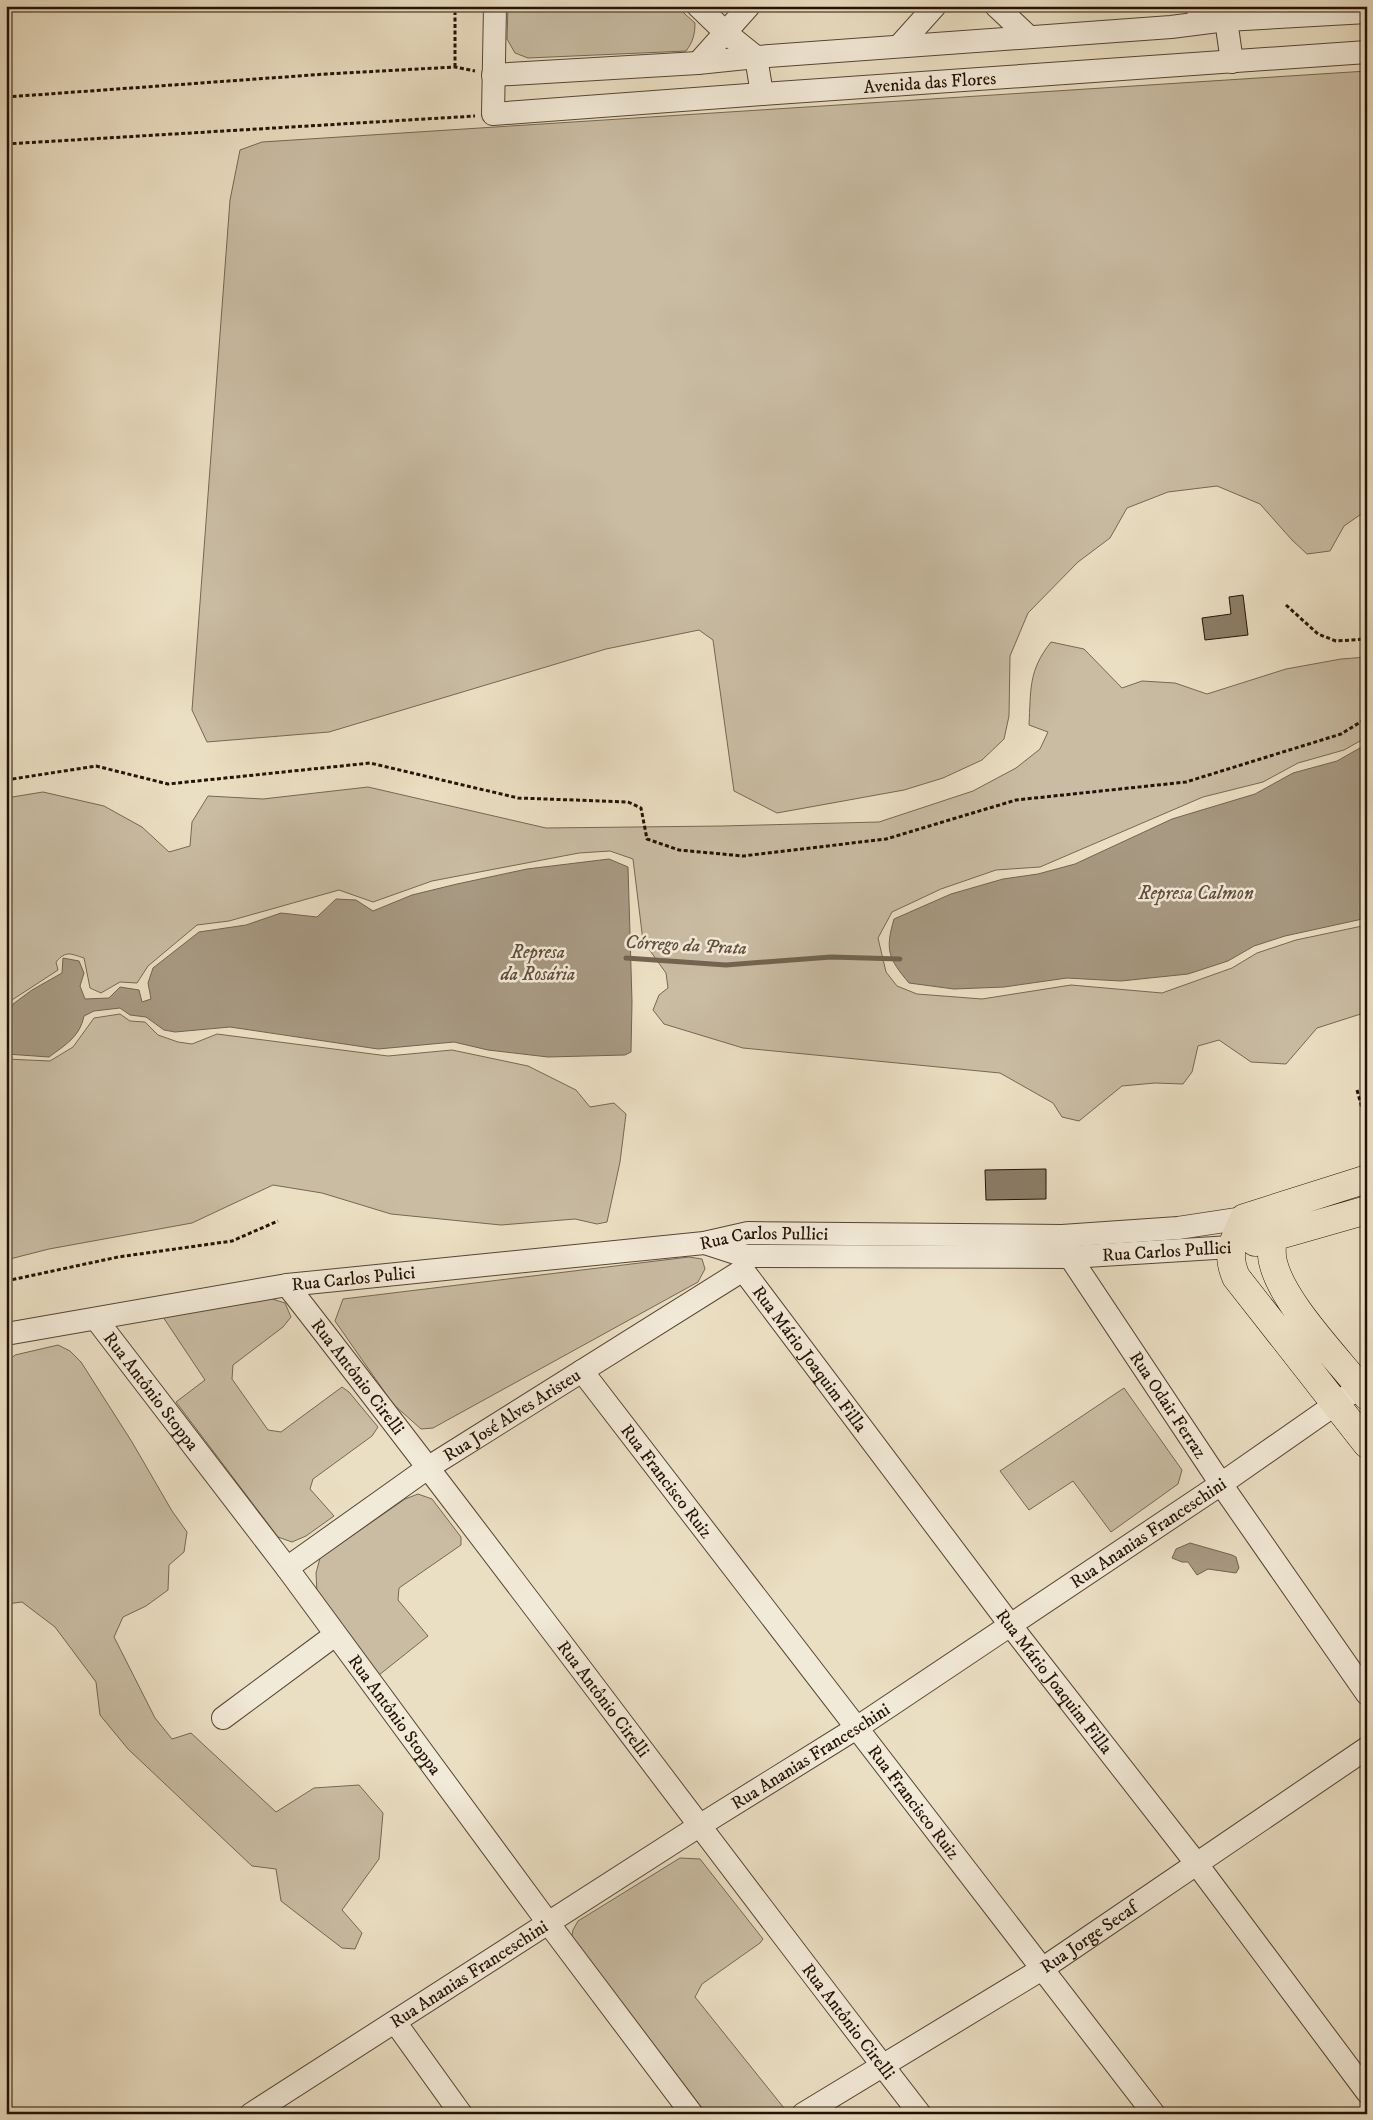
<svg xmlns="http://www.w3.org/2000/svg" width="1373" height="2120" font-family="'IM FELL DW Pica',serif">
<rect width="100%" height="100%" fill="#ebdfc3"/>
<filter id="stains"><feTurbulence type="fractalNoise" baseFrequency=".004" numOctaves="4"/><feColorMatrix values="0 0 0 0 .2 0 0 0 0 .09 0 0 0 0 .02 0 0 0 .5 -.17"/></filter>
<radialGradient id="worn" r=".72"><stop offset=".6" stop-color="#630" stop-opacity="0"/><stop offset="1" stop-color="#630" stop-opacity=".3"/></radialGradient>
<path fill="#c9bca3" stroke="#766754" d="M508,6h168l19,17c0,11 -2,19 -9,28l-158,7 -13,-5 -8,-14z
M1367,71v439l-23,16 -14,25 -23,3 -15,-14 -32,-36 -43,-18 -49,6 -41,16 -17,30 -32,24 -50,51 -18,43 -1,60 -5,23 -22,21 -39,18 -39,12 -127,23 -43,-22 -21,-151 -14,-10 -93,19 -277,83 -122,10 -15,-32 38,-510 10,-50 22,-8z
M1051,642l33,7 38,39 20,-7 33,2 32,11 79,-25 55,-10 26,-2v80l-23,13 -46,13 -35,19 -60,15 -163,70 -44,3 -55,19 -49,23 -14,26 8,34 11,14 20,8 65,5 89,-14 91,8 70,-25 25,-15 39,-13 71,-15v87l-50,16 -31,36 -35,-2 -32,-22 -21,6 -6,26 -9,12 -28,-1 -33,3 -43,35 -17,-4 -9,-14 -53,-30 -257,-25 -79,-24 -11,-14 6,-15 9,-7 -2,-15 -23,-32 -10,-82 -23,-8 -31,2 -147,28 -59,21 -34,-12 -110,31 -32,4 -49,41 -11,17 -17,-1 -19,11 -11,-5 -6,-30c-13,-4 -18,-8 -28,4l2,8 -46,30 -6,13v-215l37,-6 61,14 38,21 27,25 21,-6 2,-24 16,-26 55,3 105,-12 178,41 176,-2 157,-4 94,-31 43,-23 24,-19 8,-17 -19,-7c2,-35 -1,-54 22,-83z
M120,1014l10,7 15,1 13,13 20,7 14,2 25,-10 171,22 64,-6 76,16 48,24 14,17 24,-4 12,11 -6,48 -13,60 -10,2 -22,-5 -74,6 -110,-11 -69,-21 -49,-8 -81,38 -143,26 -43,11v-201l44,2 23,-14 21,-29z
M689,1257l13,2 3,10 -7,13 -265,146 -12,1 -28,-25 -58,-83 8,-22z
M263,1296l22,7 6,14 -8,10 -50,38 -1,14 36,51 13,2 61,-45 7,5 29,35 -6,9 -59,43 -3,10 24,27 -28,20 -14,6 -14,-5 -102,-135 29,-22 -42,-63z
M58,1345l12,6 11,11 51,80 40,69 15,21 -3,20 -15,13 -1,25 -22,16 -23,11 -9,20 41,81 17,21 19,-6 85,79 38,-24 45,-3 24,28 -4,46 -37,51 20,23 -7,16 -13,-1 -61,-47 -5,-32 -24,-3 -124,-117 -28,-34 -4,-33 -41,-55 -33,-25 -16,2v-241l9,-8z
M1124,1388l58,82 -4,14 -67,48 -38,-51 -44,29 -29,-39z
M418,1494l14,5 29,38v8l-62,43 -1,12 30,36 -49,39 -62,-82 -1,-20 4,-15 85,-59z
M680,1858l20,1 63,80 -3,4 -58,41 -7,13 89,111 -1,6h-79l-132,-178 1,-6 5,-9z"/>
<path fill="#a79982" stroke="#736350" d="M1367,744v174l-82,18 -31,10 -26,15 -40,13 -67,7 -54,-3 -63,9 -50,2 -45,-6c-21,-25 -24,-33 -15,-64l57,-25 52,-15 35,-5 37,-10 97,-45 83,-25 38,-21 44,-12z
M609,859l19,8 4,135 -1,50 -6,3 -77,2 -60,-7 -34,-8 -76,7 -148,-22 -55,5 -11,-2 -18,-13 -16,-2 -10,-7 -26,3 -10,5c-4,21 -19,29 -35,41l-43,-3v-35l4,-2 3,-13 19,-14 30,-17 1,-15 16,3 5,12 -4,13 5,13 24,-1 11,-11 19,3 3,12 9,-3 -3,-16 5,-15 46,-36 47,-7 35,-12 36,4 19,-18 20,1 17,11 39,-16 45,-11 70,-15z
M1190,1543l42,12 4,2 3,11 -3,5 -28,-4 -11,6 -9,-13h-6l-10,-4 4,-9z"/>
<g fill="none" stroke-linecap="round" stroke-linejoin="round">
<path stroke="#736350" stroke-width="5" d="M626,958l100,7 105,-8 69,2"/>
</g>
<path fill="#8b7d68" stroke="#241205" d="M1243,595l5,40 -43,5 -3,-22 29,-4 -2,-17z
M1046,1169v30l-60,1 -1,-30z"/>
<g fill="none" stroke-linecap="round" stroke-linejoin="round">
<defs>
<g id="minor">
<path id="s1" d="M495,6l-2,108 269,-20 605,-42"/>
<path d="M698,6l27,26 31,25 6,37"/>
<path d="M996,6l33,31"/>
<path d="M1196,6l30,14 6,42"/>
<path d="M899,46l36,-40"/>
<path d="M698,63l51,-57"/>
<path d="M493,75l205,-12 58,-6 415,-30 55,-7 141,-8"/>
<path id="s2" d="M1062,1236l8,21 151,227 146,210"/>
<path id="s3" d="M705,1243l40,13 325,1 161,-10"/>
<path id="s4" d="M743,1270l268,356 185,237 171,229"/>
<path id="s5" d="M287,1285c214,274 420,554 633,829"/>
<path id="s6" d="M96,1319l191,249 262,356 143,190"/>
<path id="s7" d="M6,1334l281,-49 417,-42 44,-10 314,3 116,-8 66,-10"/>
<path id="s8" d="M582,1371l572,743"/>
<path id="s9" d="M287,1568l142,-101 314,-197"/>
<path d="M223,1718l112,-83"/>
<path d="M395,2022l66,92"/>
<path id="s10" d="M251,2114l448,-288 159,-99 363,-243 139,-97"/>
<path id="s11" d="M803,2114l239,-145 325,-221"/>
</g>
<path id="major" d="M1367,1179l-123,39c-10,24 -19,33 -8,59l131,167
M1272,1239c0,7 -1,16 1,23 9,41 67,99 94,134
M1255,1242l112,-32"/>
</defs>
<use href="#minor" stroke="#564534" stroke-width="24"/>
<use href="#major" stroke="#241205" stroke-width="29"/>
<path stroke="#241205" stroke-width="3" stroke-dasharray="4 2.5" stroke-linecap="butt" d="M455,67v-61
M6,97l320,-23 129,-7 20,4
M6,144l469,-28
M1286,605l32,29 18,7 31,-2
M6,780l90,-14 72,18 202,-21 148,35 110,4 13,6 6,31 32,11 64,6 143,-17 130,-39 170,-18 155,-48 26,-16
M1357,1090l10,36
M6,1281l112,-24 114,-16 46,-20"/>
<use href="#minor" stroke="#f2ead8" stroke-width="22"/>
<use href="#major" stroke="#ebdfc3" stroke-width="28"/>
</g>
<g text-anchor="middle" stroke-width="5" stroke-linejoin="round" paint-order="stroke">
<g font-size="18" fill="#241205" stroke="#f2ead8">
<text dy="6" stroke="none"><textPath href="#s1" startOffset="546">Avenida das Flores</textPath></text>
<text dy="6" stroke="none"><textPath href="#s7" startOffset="765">Rua Carlos Pullici</textPath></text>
<text dy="6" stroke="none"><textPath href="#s3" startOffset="464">Rua Carlos Pullici</textPath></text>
<text dy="6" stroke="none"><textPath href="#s7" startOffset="352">Rua Carlos Pulici</textPath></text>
<text dy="6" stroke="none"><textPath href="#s4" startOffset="111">Rua Mário Joaquim Filla</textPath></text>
<text dy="6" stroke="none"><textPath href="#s5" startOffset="116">Rua Antônio Cirelli</textPath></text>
<text dy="6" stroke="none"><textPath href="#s6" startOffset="91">Rua Antônio Stoppa</textPath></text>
<text dy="6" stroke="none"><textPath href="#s2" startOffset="200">Rua Odair Ferraz</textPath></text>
<text dy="6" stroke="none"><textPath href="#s9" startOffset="272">Rua José Alves Aristeu</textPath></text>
<text dy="6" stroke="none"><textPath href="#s8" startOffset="139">Rua Francisco Ruiz</textPath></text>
<text dy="6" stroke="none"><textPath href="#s10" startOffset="1069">Rua Ananias Franceschini</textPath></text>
<text dy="6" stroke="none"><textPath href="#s4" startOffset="516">Rua Mário Joaquim Filla</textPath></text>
<text dy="6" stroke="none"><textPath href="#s5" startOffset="521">Rua Antônio Cirelli</textPath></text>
<text dy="6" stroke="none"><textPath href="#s6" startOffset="496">Rua Antônio Stoppa</textPath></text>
<text dy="6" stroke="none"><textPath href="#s10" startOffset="664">Rua Ananias Franceschini</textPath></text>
<text dy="6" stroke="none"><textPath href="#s8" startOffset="544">Rua Francisco Ruiz</textPath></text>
<text dy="6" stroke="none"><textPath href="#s11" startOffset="336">Rua Jorge Secaf</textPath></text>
<text dy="6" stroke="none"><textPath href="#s10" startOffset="259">Rua Ananias Franceschini</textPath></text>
<text dy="6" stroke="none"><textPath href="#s5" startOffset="926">Rua Antônio Cirelli</textPath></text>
</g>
<g font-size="19" font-style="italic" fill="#5f4f3d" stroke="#f2ead8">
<text x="1196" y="899">Represa Calmon</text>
<text transform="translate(686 944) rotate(3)" y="7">Córrego da Prata</text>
<text x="538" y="958">Represa<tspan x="538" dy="22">da Rosária</tspan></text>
</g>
</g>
<rect width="1373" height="2120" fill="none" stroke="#ebdfc3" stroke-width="25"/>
<rect x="8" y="8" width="1358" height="2105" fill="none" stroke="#241205" stroke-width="2.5"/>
<rect x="12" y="12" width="1348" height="2095" fill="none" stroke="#241205"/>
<rect width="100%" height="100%" filter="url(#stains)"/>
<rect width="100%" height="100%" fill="url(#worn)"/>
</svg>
